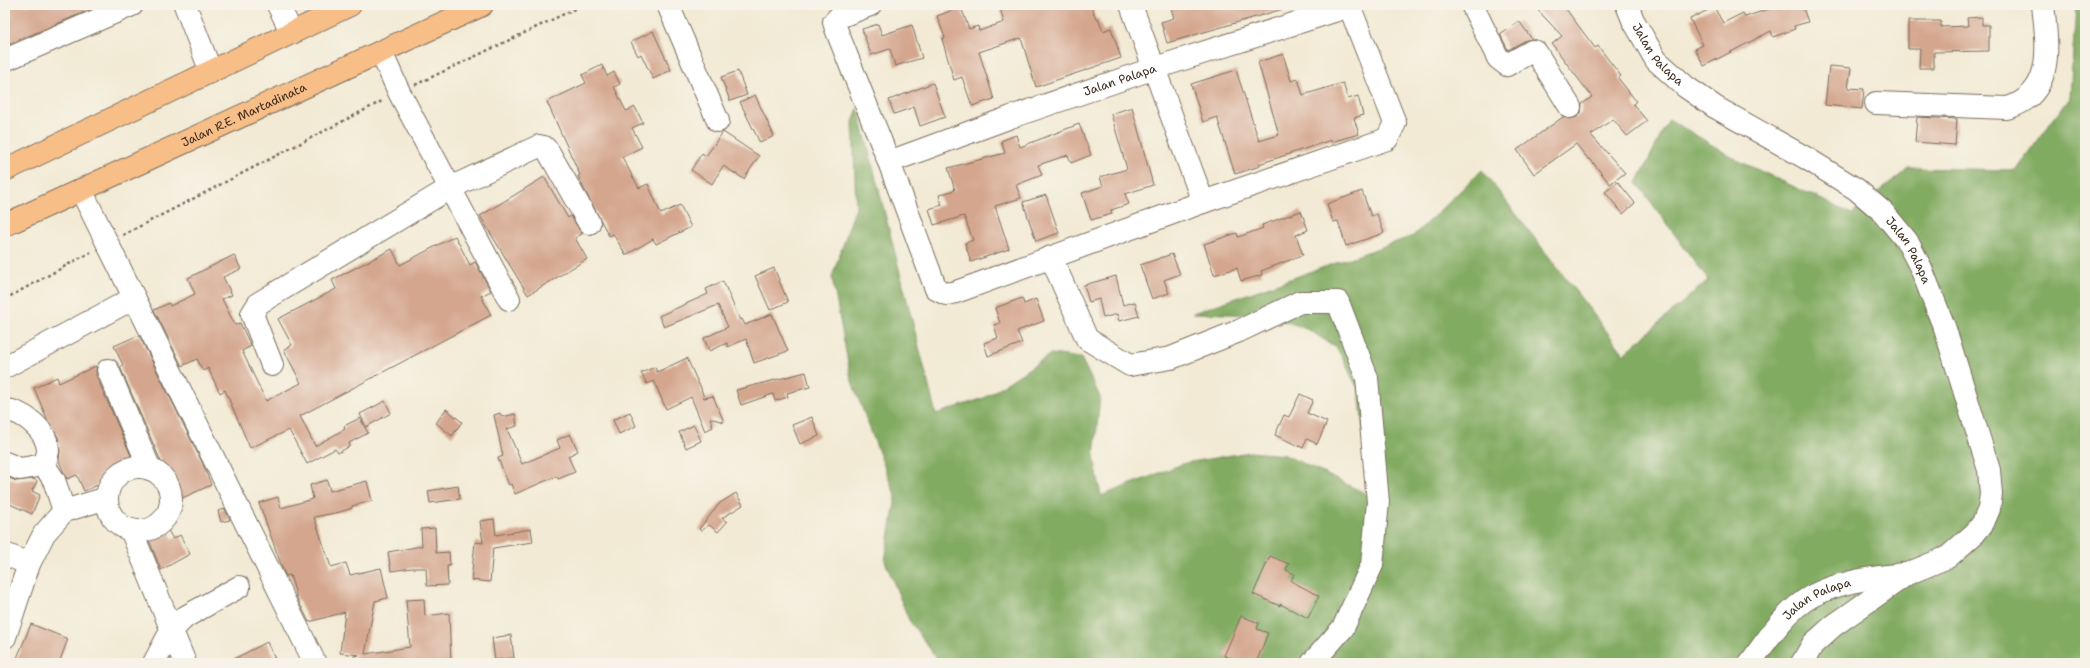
<svg xmlns="http://www.w3.org/2000/svg" width="2090" height="668" font-family="'Shantell Sans',sans-serif">
<rect width="100%" height="100%" fill="#f7f3e8"/>
<filter id="ink" filterUnits="userSpaceOnUse"><feTurbulence type="fractalNoise" baseFrequency=".025" numOctaves="2"/><feDisplacementMap in="SourceGraphic" scale="8" xChannelSelector="R" yChannelSelector="G"/><feConvolveMatrix kernelMatrix="1 2 1 2 8 2 1 2 1" color-interpolation-filters="sRGB"/></filter>
<filter id="wash" filterUnits="userSpaceOnUse"><feTurbulence type="fractalNoise" baseFrequency=".012" numOctaves="4" result="noise"/><feDisplacementMap in="SourceGraphic" scale="16" xChannelSelector="R" yChannelSelector="G"/><feGaussianBlur stdDeviation="0.9" result="paint"/><feColorMatrix in="noise" values="0 0 0 0 0 0 0 0 0 0 0 0 0 0 0 0 0 1.4 0 .05"/><feComposite in="paint" operator="in"/></filter>
<g filter="url(#wash)">
<rect width="100%" height="100%" fill="#f2ead4"/>
<path fill="#82ab62" stroke="#5e6a40" d="M2076,5h9v658h-1145l-31,-43 -24,-59 11,-64 -45,-118 -19,-102 24,-70 -3,-85 5,-14 78,306 48,-16 67,-44 30,4 19,39 -6,59 7,40 84,-33 65,-11 35,3 86,41 -12,-105 -22,-43 -31,-20 -43,-13 -70,-2 220,-77 69,-66 142,184 84,-74 -71,-97 32,-64 68,41 115,54 57,-46 107,2 54,-73z"/>
<g id="blocks">
<path fill="#d4a68e" d="M5,5h96l-96,41z
M999,5h92l5,14 2,-1 5,13 8,-3 10,30 -85,29 -15,-49 -42,14 15,47 -22,7 -10,-29 -8,3 -12,-41 3,-1 -8,-22 24,-9 8,22 9,-3 1,5 25,-9z
M1170,5h112l1,4 -116,34 -6,-21 13,-4z
M1533,5h30l32,43 3,-2 23,30 -3,2 18,23 -3,3 14,17 -20,15 -14,-17 -22,16 34,38 -15,11 -20,-25 -1,1 -13,-16 -42,30 -17,-24 46,-33 7,2 7,-2 4,-4 1,-9 10,-7 -40,-53 10,-8z
M1781,5h21l6,17 -14,4 1,3 -22,8 -2,-6 -67,35 -9,-17 8,-4 -13,-26 24,-12 9,16 20,-10 2,4z
M1982,17v8h7v26l-55,1v16h-15l1,-19h-12v-28h33v6l27,-1 -1,-8z
M1519,21l13,18 -6,1 -18,10 -8,-16z
M878,24l4,11 30,-10 10,33 -27,8 -5,-17 -19,6 -9,-26z
M653,31l18,39 -18,9 -12,-25 -3,2 -7,-14z
M1283,54l8,27 7,-2 5,16 40,-12 5,16 10,-3 5,19 -9,3 5,16 -28,8v-2l-72,24 1,2 -25,8 -18,-57 -14,5 -12,-38 45,-14 23,71 20,-6 -21,-73z
M602,65l5,11 7,-4 6,12 -6,3 12,24 9,-4 8,16 -11,5 10,19 -20,10 17,31 9,-4 13,30 19,-9 11,22 -35,17 -3,-5 -27,16 -13,-21 -4,2 -26,-49 -5,-11 2,-1 -33,-73 39,-19 -4,-8z
M1829,66l22,2 -3,20 16,1 -2,20 -37,-4z
M738,71l9,24 -17,6 -9,-24z
M933,83l12,34 -25,9 -6,-19 -20,7 -5,-14z
M755,95l19,41 -14,7 -20,-41z
M1132,107l21,78 -28,9 4,10 -18,6 1,4 -21,6 -9,-27 21,-7 -3,-9 27,-8 -16,-55z
M1917,117l40,2 -2,26 -40,-3z
M1079,124l12,31 -20,8 -3,-8 -30,10 4,10 -26,10 5,13 -26,8 14,43 -38,13 -6,-19 8,-3 -9,-24 -30,9 -5,-16 13,-4 -3,-10 16,-5 -7,-22 57,-15 -4,-12 15,-6 4,12z
M723,132l36,24 -15,23 -21,-13 -11,18 -21,-14 11,-17 4,3z
M544,177l24,41 3,-2 11,18 -7,4 12,21 -59,36 -48,-79z
M1618,182l17,21 -12,11 -18,-22z
M1362,191l9,25 6,-2 7,19 -38,13 -8,-25 -5,1 -6,-18z
M1046,195l13,38 -23,8 -13,-39z
M1301,211l7,19 -12,5 7,20 -42,16 1,4 -21,6 -4,-13 -23,7 -10,-31 33,-11 1,4 25,-9 -1,-3z
M455,236l15,29 5,-3 16,29 -10,5 10,19 -191,101 15,30 30,-17 -1,-3 16,-8 8,15 -19,10 1,3 -12,7 -3,-4 -28,15 -18,-34 -39,18 -25,-58 -5,3 -12,-25 -5,3 -6,-12 -15,7 -28,-56 15,-7 1,3 25,-12 -7,-16 46,-23 7,14 -18,8 9,18 -10,4 13,26 5,-2 10,21 1,2 -9,5 24,50 35,-18 -17,-33 8,-5 -14,-26 58,-30 -4,-9 60,-31 8,16z
M1172,254l8,20 -16,6 5,13 -17,6 -12,-34z
M774,268l14,34 -18,8 -15,-34z
M1116,276l7,29 12,-3 4,14 -20,5 -2,-7 -14,4 -4,-19 -10,3 -5,-17z
M723,281l17,39 2,-1 3,6 27,-11 16,37 -34,12 -8,-24 -18,8 -1,-4 -18,8 -5,-13 24,-11 -10,-22 -54,22 -5,-11 49,-22 -2,-5z
M1022,298l2,6 12,-5 8,22 -27,10 5,12 -34,13 -4,-13 14,-5 -4,-13 6,-2 -5,-15z
M139,335l64,129 8,21 -33,15 -8,-18 -3,1 -5,-12v-7l-42,-97 3,-2 -9,-19z
M687,358l12,27h1l4,13 9,-2 11,26 -14,-4 3,9 -8,4 -14,-34 -25,12 -12,-28 -7,3 -6,-11 14,-6 2,5z
M96,366v9l39,90 -29,13 1,3 -23,10 -7,-16 -10,4 -8,-18 1,-10 -2,-14 -10,-16 -14,-33 23,-11 2,6z
M806,372l4,15 -23,6 1,4 -13,4 -2,-7 -32,11 -5,-15z
M1300,394l13,6 -6,13 20,9 -10,22 -10,-5 -4,9 -28,-13 9,-20 5,2z
M385,401l6,12 -25,14 -6,-13z
M446,409l16,13 -10,14 -16,-13z
M630,412l6,14 -17,8 -6,-14z
M500,413l2,4 13,-3 2,12 -10,3 15,35 38,-16 -3,-8 13,-6 8,17 -10,5 7,16 -17,7 -1,-3 -42,18 -4,-10 -2,1 -11,-27 5,-2 -9,-41z
M812,417l7,19 -19,8 -8,-19z
M694,425l7,16 -15,7 -7,-16z
M5,476l11,5 17,-2 4,2 -5,10 8,4 -8,19 -27,-12z
M327,480l3,11 37,-10 5,20 -20,5v2l-12,4 -26,5 17,50 15,-4 4,12 31,-7 7,30 -13,3 -10,53 45,-7 -4,-47 18,-1 1,17 24,-3 2,50h-96l-1,-7 5,-1 -19,-2 5,-41 -36,10 -12,-24 -7,-23 -4,1 -3,-6 -24,-67 19,-6 3,11 32,-9 -3,-14z
M458,486l2,13 -30,4 -2,-12z
M736,493l7,12 -21,13 5,4 -9,10 -9,-7 -8,6 -2,-2 21,-26z
M225,509l5,11 -9,2 -3,-11z
M494,519l2,16 35,-6 2,13 -40,6 -3,34 -19,-2 4,-38 8,1 -3,-22z
M165,525l8,14 7,-4 10,19 -29,16 -14,-35z
M435,528l1,25 13,-1 1,14h-3l1,19 -21,1 -1,-18h-14l-21,3 -3,-19 34,-6 -1,-17z
M1270,556l19,8 -3,6 8,4 -3,7 28,15 -11,22 -28,-14v2l-27,-12z
M1241,616l18,7 -2,6 11,4 -12,30h-15l-17,-7z
M31,624l37,15 -9,24h-44z
M511,635l3,23 -19,2 -3,-22z
M267,642l10,21h-51z"/>
</g>
</g>
<g filter="url(#ink)">
<use href="#blocks" fill-opacity="0" stroke="#7b6d5e" stroke-width="1"/>
<g fill="none" stroke-linecap="round" stroke-linejoin="round">
<defs>
<g id="minor">
<path d="M185,5l26,67"/>
<path d="M278,5l14,28"/>
<path d="M668,5l50,116"/>
<path d="M870,5l-31,12 -5,5 2,7 53,133 47,127 10,5 10,-2 247,-90 184,-63 8,-16 -46,-118"/>
<path d="M1131,5l72,197"/>
<path d="M1472,5l26,53 9,7 25,-14 4,1 34,55"/>
<path id="s1" d="M1627,5l6,15 23,40 30,27 29,20 91,51 50,31 27,23 24,29 14,27 24,61 44,141 2,24 -2,15 -6,14 -8,10 -27,24 -41,17 -74,52 -20,18 -11,19"/>
<path d="M381,52l18,40 110,207"/>
<path d="M5,60l127,-55"/>
<path d="M1876,103l131,5c49,-14 40,-65 36,-103"/>
<path id="s2" d="M889,162l122,-45 144,-49 198,-63"/>
<path d="M81,190l234,473"/>
<path d="M1051,257l36,82 43,26 41,-7 68,-27 61,-29h38l29,76 11,124 -6,63 -29,63 -31,35"/>
<path d="M272,365l-20,-51 7,-11 191,-115 89,-42 5,1 4,4 41,72"/>
<path d="M5,367l129,-69"/>
<path d="M108,370l42,99"/>
<path d="M5,410c18,1 42,20 43,40 0,5 -3,11 -4,15l10,15 10,31"/>
<path d="M5,463l15,6 24,-4"/>
<circle cx="139" cy="499" r="32"/>
<path d="M131,530l54,133"/>
<path d="M5,554l24,10"/>
<path d="M5,637l24,-73 15,-30 20,-23 43,-13"/>
<path d="M154,663l17,-32 14,-14 54,-30"/>
<path id="s3" d="M1750,663c17,-23 36,-53 62,-67 28,-15 60,-18 91,-22"/>
</g>
<g id="highway">
<path d="M5,170l345,-165"/>
<path id="s4" d="M5,225l477,-220"/>
</g>
</defs>
<use href="#minor" stroke="#7b6d5e" stroke-width="24"/>
<use href="#highway" stroke="#7b6d5e" stroke-width="24"/>
<path stroke="#7b6d5e" stroke-width="2.5" stroke-dasharray="3 3" stroke-linecap="butt" d="M415,85l168,-80
M123,235l261,-135
M5,299l86,-47"/>
<use href="#minor" stroke="#fff" stroke-width="22"/>
<use href="#highway" stroke="#f7be88" stroke-width="22"/>
</g>
</g>
<g text-anchor="middle" stroke-width="4" stroke-linejoin="round" paint-order="stroke">
<g font-size="12" fill="#3b2a1e" stroke="#f7f3e8">
<text dy="4" stroke="none"><textPath href="#s1" startOffset="59">Jalan Palapa</textPath></text>
<text dy="4" stroke="none"><textPath href="#s2" startOffset="245">Jalan Palapa</textPath></text>
<text dy="4" stroke="none"><textPath href="#s4" startOffset="263">Jalan R.E. Martadinata</textPath></text>
<text dy="4" stroke="none"><textPath href="#s1" startOffset="383">Jalan Palapa</textPath></text>
<text dy="4" stroke="none"><textPath href="#s3" startOffset="95">Jalan Palapa</textPath></text>
</g>
</g>
<rect width="2090" height="668" fill="none" stroke="#f7f3e8" stroke-width="20"/>
</svg>
